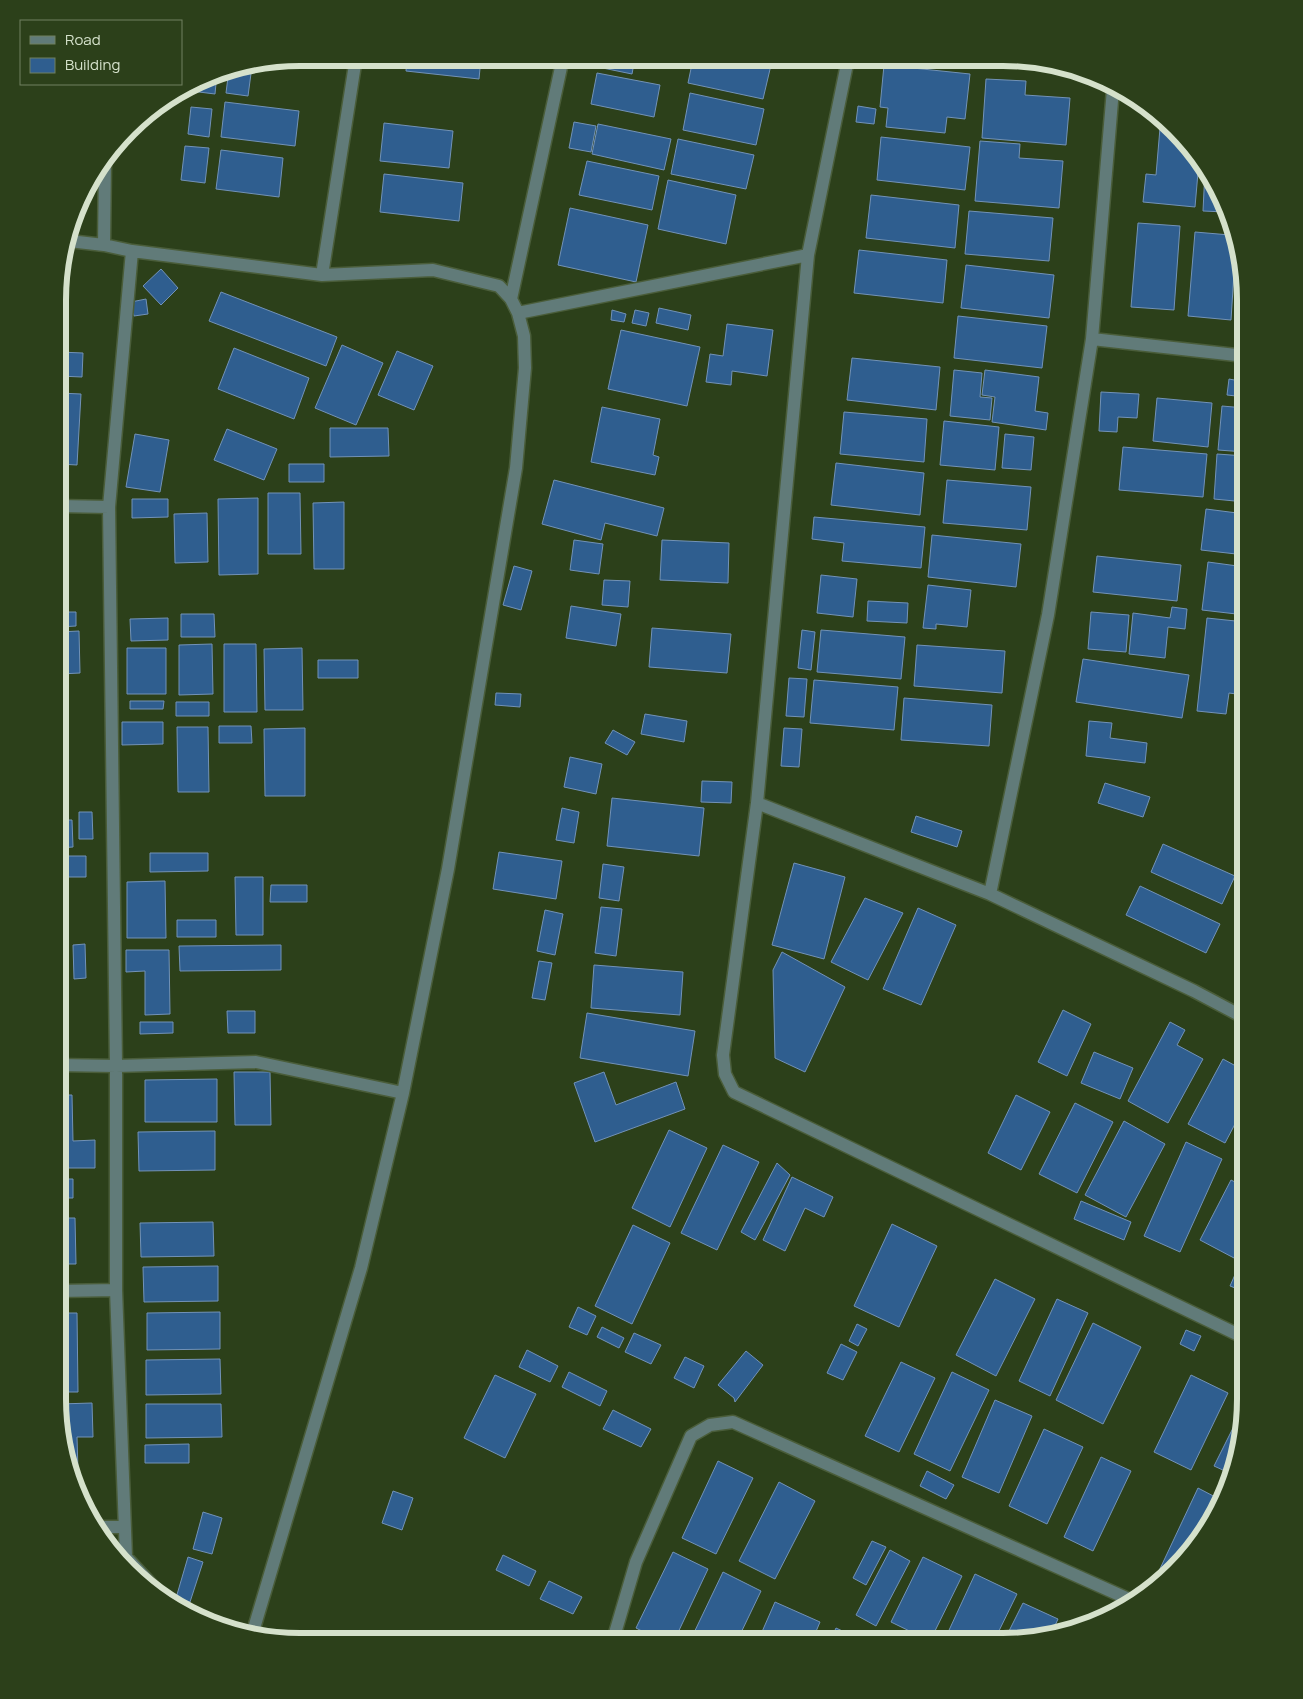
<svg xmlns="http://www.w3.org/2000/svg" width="1303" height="1699" font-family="Manrope,sans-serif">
<rect width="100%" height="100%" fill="#2c401a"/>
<path fill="#2f5e8f" stroke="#7292b7" d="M407,58h74l-2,21 -73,-8z
M589,58h46l-3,16 -44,-9z
M693,59h48l30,6 -8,34 -75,-16z
M884,65l86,9 -5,45 -18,-2 -2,16 -59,-6 2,-19 -8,-1z
M252,66l-4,30 -22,-3 3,-24z
M217,73l-2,21 -24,-3 1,-3z
M597,73l63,12 -6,32 -63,-13z
M986,79l40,2 -1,14 45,3 -4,47 -84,-7z
M690,93l74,16 -8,36 -73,-15z
M225,102l74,9 -4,35 -74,-9z
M858,106l18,3 -2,15 -18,-2z
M191,107l21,2 -3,28 -21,-3z
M574,122l22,4 -5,26 -22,-4z
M384,123l69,8 -4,37 -69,-7z
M598,124l73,15 -7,31 -72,-16z
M1160,128l13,2 12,10 14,21 -4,46 -52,-5 3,-28 10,1z
M881,137l89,10 -5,43 -88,-10z
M678,139l76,16 -8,34 -75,-15z
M980,141l40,3 -1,14 44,3 -4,47 -84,-7z
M185,146l24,2 -4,35 -24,-3z
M221,150l62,8 -4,39 -63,-8z
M587,161l72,15 -7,34 -73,-15z
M1205,170l15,23 5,19 -22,-1z
M384,174l79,9 -4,38 -79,-9z
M668,180l68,15 -10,49 -68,-15z
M871,195l88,10 -4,43 -89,-10z
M570,208l78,17 -12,57 -78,-17z
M969,211l84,7 -4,43 -84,-7z
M1138,223l42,3 -6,84 -43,-3z
M1195,232l35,3 5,22 -4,63 -43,-4z
M859,250l88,10 -4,43 -89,-10z
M966,265l88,10 -5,43 -88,-10z
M161,269l17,19 -17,17 -18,-19z
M221,292l116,45 -11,29 -117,-45z
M146,299l2,15 -14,2 -3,-14z
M659,308l32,7 -3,15 -32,-7z
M612,310l14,4 -2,8 -13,-2z
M635,310l14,3 -3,13 -14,-3z
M958,316l89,10 -5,42 -88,-10z
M727,324l46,6 -6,46 -35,-5 -1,14 -25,-3 4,-28 13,2z
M621,330l79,17 -13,59 -79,-17z
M342,345l41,18 -27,62 -41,-17z
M234,348l75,30 -15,41 -76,-30z
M397,351l36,15 -19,44 -36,-15z
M59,352l24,1 -1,24 -23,-1z
M852,358l88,9 -4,43 -89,-10z
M954,370l28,3 -2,24 12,1 -2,22 -40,-4z
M985,370l54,7 -4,34 13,2 -2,17 -54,-8 3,-25 -13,-2z
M1229,379l16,3v15l-18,-2z
M1101,392l38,2 -2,24 -19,-1 -1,15 -18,-1z
M59,393l22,1 -4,71 -18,-1z
M1157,398l55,5 -4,44 -55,-6z
M1222,406l23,2v44l-27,-2z
M602,407l58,12 -7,36 6,2 -4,18 -64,-13z
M844,412l83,7 -3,43 -84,-8z
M944,421l55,6 -4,43 -55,-5z
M330,428h58l1,28 -59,1z
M227,429l50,20 -13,31 -50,-20z
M135,434l34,6 -9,52 -34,-5z
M1005,434l29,3 -3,33 -29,-2z
M1123,447l84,7 -4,43 -84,-7z
M1217,454l28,2v46l-31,-3z
M836,463l88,10 -4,42 -89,-10z
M289,464h35v18h-35z
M554,480l110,28 -7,28 -52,-13 -4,17 -59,-16z
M947,480l84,7 -4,43 -84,-7z
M268,493h32l1,61h-33z
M258,498v76l-39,1 -1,-76z
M132,499h36v18l-36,1z
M344,502v67h-30l-1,-66z
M1206,509l39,5v41l-44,-5z
M207,513l1,49 -33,1 -1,-49z
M814,517l111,10 -4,41 -79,-7 2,-18 -32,-4z
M932,535l89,9 -5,43 -88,-10z
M574,540l29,4 -4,30 -29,-4z
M662,540l67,3 -1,40 -68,-3z
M59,544h1l1,31h-2z
M1097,556l84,9 -4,36 -84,-9z
M1208,562l37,5v48l-43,-5z
M514,566l18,5 -11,39 -18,-5z
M821,575l36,4 -4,38 -36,-4z
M604,580l26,1 -2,26 -26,-2z
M928,585l43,5 -4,37 -31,-3v5l-13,-1z
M59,588h3v20h-3z
M868,601l40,2 -1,20 -40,-2z
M571,606l50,8 -5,32 -50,-8z
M1172,607l15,2 -2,20 -17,-2 -3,31 -36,-4 4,-41 37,5z
M59,612h17v14l-17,1z
M1091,612l38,3 -3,37 -38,-3z
M181,614h33l1,23h-34z
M168,618v22l-37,1 -1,-22z
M1207,618l38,4 -1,73 -15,-2 -3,21 -29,-3z
M652,628l79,6 -4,39 -78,-6z
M802,630l13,2 -4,38 -13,-2z
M821,630l84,7 -4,42 -84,-7z
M79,631l1,42 -20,1 -1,-42z
M212,644l1,50 -34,1v-50z
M224,644h32l1,68h-33z
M917,645l88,6 -3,42 -88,-7z
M127,648h39v46h-39z
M302,648l1,62h-38l-1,-61z
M1083,659l106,16 -7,43 -106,-16z
M318,660h40v18h-40z
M789,678l18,1 -3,38 -18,-1z
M814,680l84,7 -4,43 -84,-7z
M59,683h2l1,31h-3z
M496,693l25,1 -1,13 -25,-2z
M904,698l88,7 -3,41 -88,-6z
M130,701h34l-1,8h-33z
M176,702h33v14h-33z
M645,714l42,7 -3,21 -43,-8z
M1089,721l23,2 -2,15 37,5 -2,20 -59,-7z
M122,722h41v22l-41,1z
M219,726h32l1,17h-33z
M177,727h31l1,65h-31z
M305,728v68h-40l-1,-67z
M784,728l18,1 -3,38 -18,-1z
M613,730l22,12 -8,13 -22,-12z
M570,757l32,7 -6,30 -32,-7z
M59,775h2v27h-2z
M702,781l30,1 -1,21 -30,-1z
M1105,783l45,14 -7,20 -45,-14z
M612,798l92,10 -5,48 -92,-10z
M562,808l17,4 -5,31 -18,-3z
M79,812h13l1,27h-14z
M916,816l46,15 -5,16 -46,-15z
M59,820h13l1,27 -14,1z
M1163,844l72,32 -13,28 -71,-32z
M499,852l63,9 -6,38 -63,-10z
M150,853h58v18l-58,1z
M68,856h18v21h-18z
M59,862h3v30h-4z
M794,863l51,14 -21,82 -52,-14z
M603,864l21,3 -5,34 -20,-3z
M235,877h28v58h-27z
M165,881l1,57h-39v-56z
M271,885h36v17h-37z
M1140,886l80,38 -14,29 -80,-38z
M865,898l38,15 -35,67 -37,-18z
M601,907l21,2 -6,47 -21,-3z
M918,908l38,17 -35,80 -38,-16z
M545,910l18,4 -8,41 -18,-4z
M177,920h39v17h-39z
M85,944l1,34 -12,1 -1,-34z
M281,945v25l-101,1 -1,-25z
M126,950h43l1,64 -25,1v-44l-19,1z
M782,952l63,35 -40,85 -30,-14 -2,-88z
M539,961l13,2 -7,37 -13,-2z
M58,962h9l1,25h-10z
M594,965l89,7 -3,43 -89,-7z
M58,998h3l1,32h-4z
M1063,1010l28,14 -24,52 -29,-14z
M227,1011h28v22h-27z
M587,1013l108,18 -7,45 -108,-18z
M140,1022h33v11l-33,1z
M1170,1022l15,8 -8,15 26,14 -35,64 -40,-22z
M1094,1052l39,16 -13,31 -39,-16z
M1223,1059l22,12v34l-20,38 -37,-19z
M234,1072h36l1,53h-36z
M604,1072l12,33 60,-23 9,27 -90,33 -21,-59z
M58,1074h6v18h-6z
M217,1079v43h-72v-42z
M58,1095h14l1,46 22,-1v28h-37z
M1016,1095l34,17 -29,58 -33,-17z
M1075,1103l38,19 -36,71 -38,-19z
M1124,1121l41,23 -39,73 -41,-22z
M669,1130l38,18 -37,79 -38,-19z
M215,1131v39l-76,1 -1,-39z
M1245,1140v15l-5,-2z
M1186,1142l36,17 -42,93 -36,-16z
M723,1145l36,17 -42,88 -36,-17z
M777,1163l13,12 -35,65 -14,-8z
M792,1177l41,20 -9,20 -19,-9 -20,43 -22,-11z
M58,1179h15v19h-15z
M1231,1180l14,7v49l-11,22 -34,-18z
M1081,1201l50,21 -7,18 -50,-21z
M58,1218h17l1,46h-18z
M213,1222l1,34 -73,1 -1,-34z
M892,1224l45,22 -38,81 -45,-21z
M633,1225l37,18 -38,81 -37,-18z
M1245,1252v40l-15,-6z
M218,1266v35l-74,1 -1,-35z
M995,1279l40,20 -39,77 -40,-21z
M1057,1299l31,14 -38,83 -31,-15z
M578,1307l18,9 -9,19 -18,-8z
M220,1312v37l-73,1v-37z
M58,1313h19l1,79h-20z
M1093,1323l48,24 -38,77 -47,-24z
M857,1324l10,5 -9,17 -9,-5z
M602,1327l22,11 -5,10 -22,-11z
M1186,1330l15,6 -7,15 -14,-7z
M634,1333l27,12 -10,19 -26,-12z
M841,1344l16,8 -14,28 -16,-7z
M527,1350l31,16 -8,16 -31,-15z
M746,1351l17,14 -28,37 -1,-4 -16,-13z
M685,1357l19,9 -10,22 -20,-10z
M220,1359l1,35 -75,1v-35z
M901,1362l34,16 -36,74 -34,-16z
M569,1372l38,19 -7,15 -38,-19z
M952,1372l37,18 -39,81 -36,-17z
M495,1375l41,19 -31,64 -41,-20z
M1191,1375l37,18 -37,77 -37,-18z
M1243,1381l2,1v20l-9,-3z
M995,1400l37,16 -33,77 -37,-16z
M92,1403l1,34h-16l1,34h-4l-15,-67z
M146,1404h75l1,33 -76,1z
M613,1410l38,19 -10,18 -38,-18z
M1241,1412l4,3 -5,26 -15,30 -11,-5z
M1044,1429l39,18 -36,77 -38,-18z
M189,1444v19h-44v-18z
M1101,1457l30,14 -38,80 -29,-14z
M1236,1457l-3,20 -7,11z
M718,1461l35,17 -37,76 -34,-16z
M927,1471l27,14 -8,14 -26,-13z
M779,1482l36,19 -40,78 -36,-18z
M1198,1488l23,12 -16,33 -38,44 -9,-4z
M393,1491l20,7 -11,32 -20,-7z
M203,1512l19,6 -10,36 -19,-5z
M872,1541l14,6 -20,38 -13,-7z
M890,1550l20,11 -34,65 -20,-11z
M673,1552l35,17 -34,72h-13l-25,-13z
M503,1555l33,16 -7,15 -33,-16z
M188,1557l15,5 -13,40 -14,-4z
M923,1557l39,19 -32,65 -39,-19z
M723,1572l38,19 -24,50h-47z
M975,1574l42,20 -23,47h-50z
M549,1581l33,16 -9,17 -33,-15z
M775,1602l45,20 -8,19h-54z
M1023,1603l35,16 -5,11 -49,11z
M836,1628l28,13h-34z"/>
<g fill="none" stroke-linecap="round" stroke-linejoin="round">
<defs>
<path id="minor" d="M848,59l-40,196 -51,548 -34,252 2,19 9,18 511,246
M69,241l35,4 28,6 190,24 111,-5 66,16 12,13 7,14 6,23 1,32 -9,100 -68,401 -45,224 -42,175 -109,367
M104,245l1,-84
M322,275l34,-217
M511,299l52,-241
M518,313l290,-58
M1092,339l153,17
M59,506l50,1
M757,803l233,91 204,97 51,27
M990,894l58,-279 44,-276 21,-250
M58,1065l58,1 140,-4 147,31
M58,1291l58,-1
M97,1527h27
M126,1557l41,44
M125,1565l1,-8 -10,-267v-224l-7,-559 23,-256
M613,1640l23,-78 55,-126 19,-11 23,-3 400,179"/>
</defs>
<use href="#minor" stroke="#4a5d3a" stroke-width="15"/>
<use href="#minor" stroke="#617b79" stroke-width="12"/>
</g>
<path d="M0 0H1303V1699H0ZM300 66H1003A234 234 0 0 1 1237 300V1399A234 234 0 0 1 1003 1633H300A234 234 0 0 1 66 1399V300A234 234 0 0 1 300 66Z" fill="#2c401a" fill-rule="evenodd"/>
<path fill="none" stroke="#d5e1cb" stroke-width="6" d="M300 66H1003A234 234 0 0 1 1237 300V1399A234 234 0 0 1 1003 1633H300A234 234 0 0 1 66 1399V300A234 234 0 0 1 300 66Z"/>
<rect x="20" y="20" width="162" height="65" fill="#2c401a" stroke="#708061"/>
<rect x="30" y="36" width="25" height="8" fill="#617b79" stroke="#708061"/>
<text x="65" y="45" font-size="15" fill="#d5e1cb">Road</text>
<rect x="30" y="58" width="25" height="15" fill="#2f5e8f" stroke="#708061"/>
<text x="65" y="70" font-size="15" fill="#d5e1cb">Building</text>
</svg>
